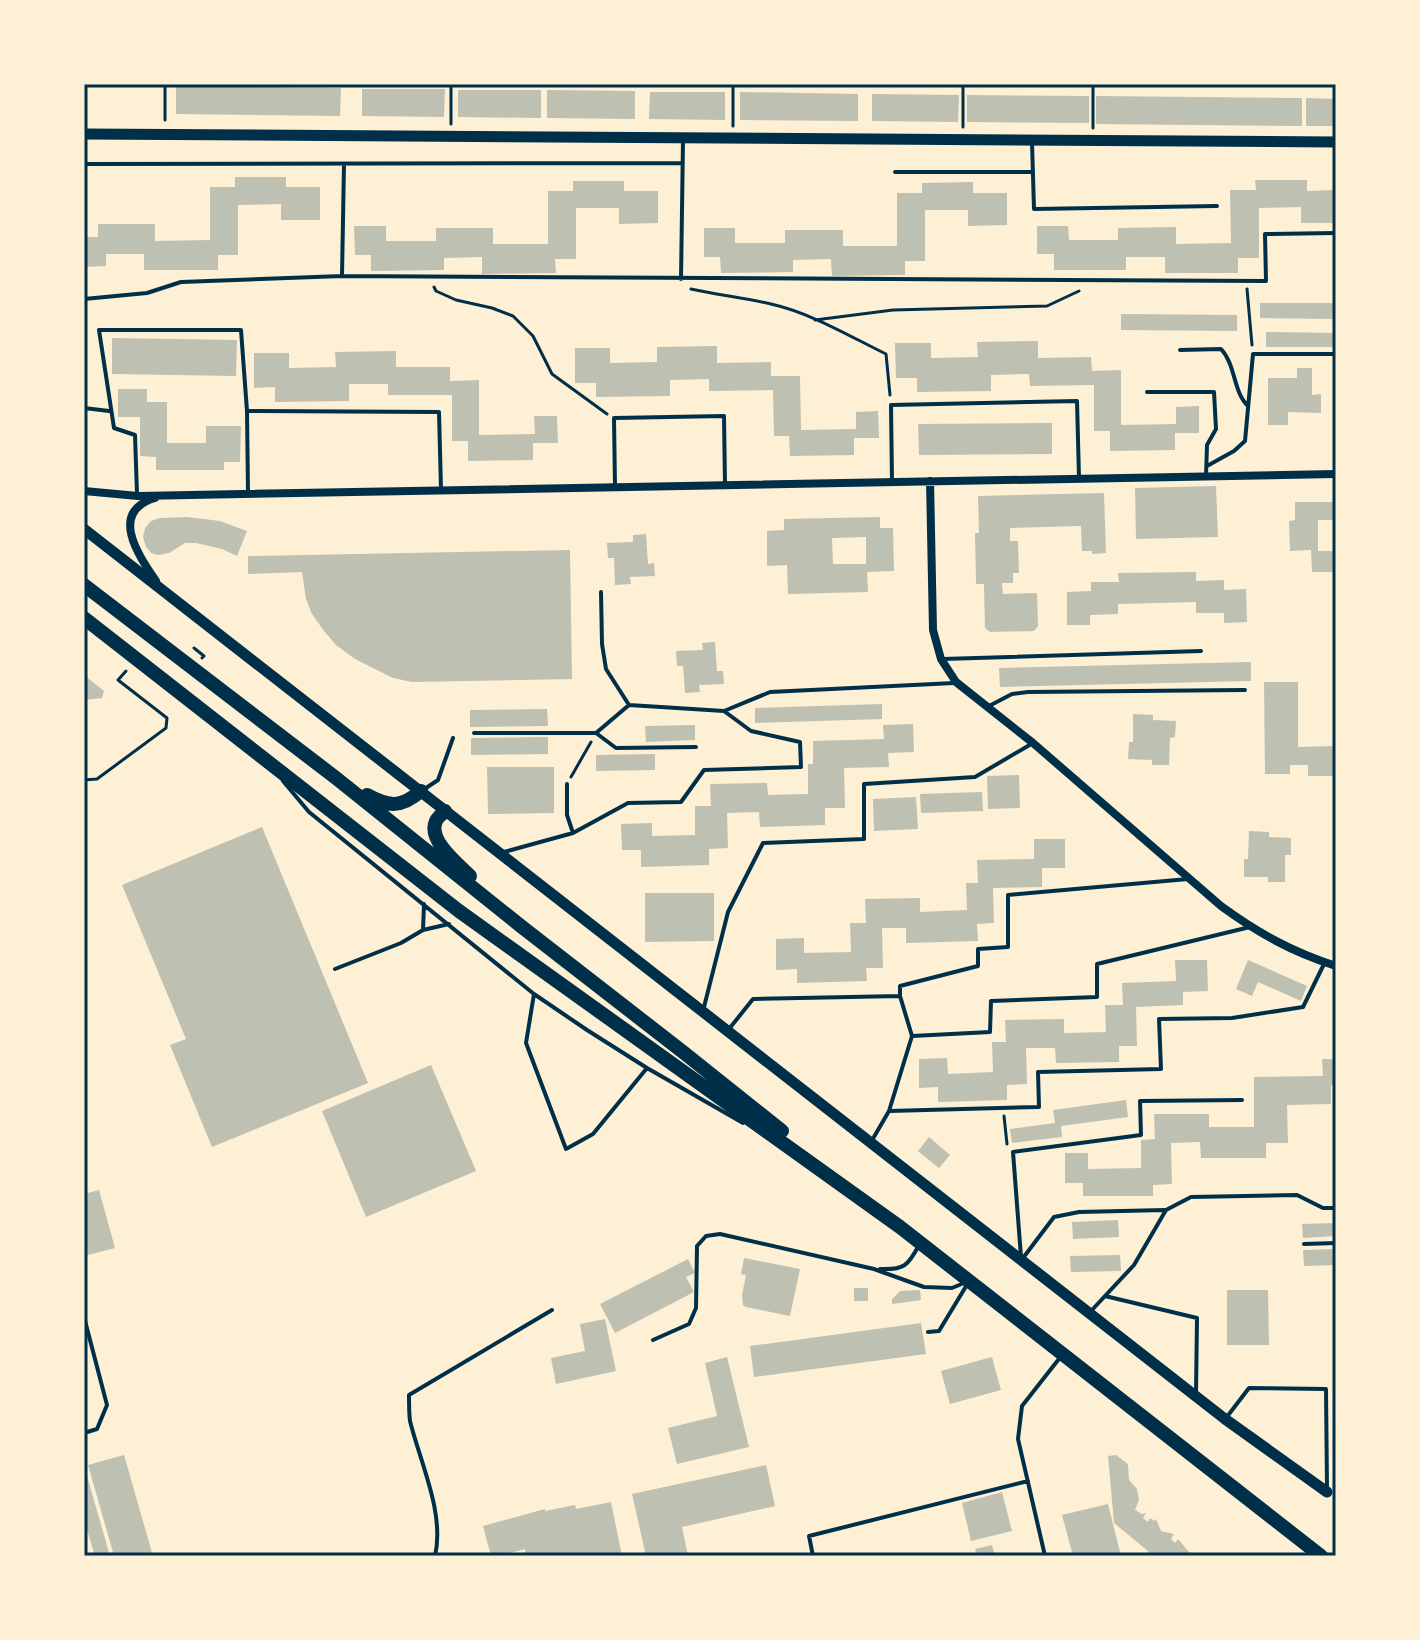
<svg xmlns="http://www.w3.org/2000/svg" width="1420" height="1640" font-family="'DM Sans',sans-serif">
<rect width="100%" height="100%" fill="#fdf0d5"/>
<path fill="#bec0b2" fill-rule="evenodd" d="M176,86l165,2 -1,28 -164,-2z
M362,89h83l-1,28 -82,-1z
M458,90h83v28l-83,-1z
M547,90l88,1v28l-88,-1z
M650,92h75v28l-76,-1z
M740,92l118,2v27l-118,-1z
M872,94l87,1 -1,27 -86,-1z
M967,95l122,1v27l-122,-1z
M1096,96l206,2v28l-206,-2z
M1306,98l30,1v27h-30z
M235,177h51v10h34v33h-39v-16l-43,1v50h-20v15h-74v-16h-38v12l-22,1v-30h14v-13h57v17l55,-1v-53h25z
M1255,180h52v11l29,-1v33h-35v-16l-42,1v50h-21v15h-73v-16h-39v13h-72v-16h-17v-28h31l1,14h49v-12l58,-1v17l55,-1 -1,-53h26z
M573,181h51v10h34v32l-39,1v-16h-43v51h-21l1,14 -74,1v-17l-38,1v12l-73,1v-16h-16l-1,-29h32v15h50v-13h57v16h55v-53h25z
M973,182v11h34v32l-39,1v-16h-43v51h-20v14l-73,1 -1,-17 -38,1v12l-72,1 -1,-16h-16v-29h31v15h50v-13h58v16h54v-53h25v-10z
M1260,303h76v16l-76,-1z
M1121,314l116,1v16l-116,-1z
M1266,332l70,1v14h-70z
M112,338l125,2 -1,36 -124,-2z
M1038,341v17l53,-1 1,14 29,-1v55l55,-1v-17l23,-1v27h-24v17l-65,1v-20h-16v-46l-64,1 -1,-12 -38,1v16l-74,1v-14h-21l-1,-35h36v15l47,-1 -1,-15z
M717,346v17l54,-1v14h29l1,54 55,-1v-17l22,-1 1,27h-25v17l-64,1 -1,-20h-15l-1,-46 -64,1v-12l-39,1v16l-74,1v-14h-21v-35h35v15l47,-1v-15z
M396,351v16h54v14l29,-1v55l56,-1 -1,-18h23l1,27h-25v17l-65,1v-20h-16v-46h-64v-11h-39v17l-74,1v-15l-21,1v-35h35v15l47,-1 -1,-15z
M1297,368h15v27l9,-1v19l-33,-1v13h-20v-47h29z
M118,389h29v13h20v41h39v-17h35l-1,36h-16v8h-68v-13l-16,-1v-39h-22z
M1052,423v31l-133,1 -1,-31z
M1216,486l2,51 -82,2 -1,-51z
M1104,493l2,60 -14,1v-3h-10l-1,-25 -71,2v13h8l1,32h-6v10h-11l1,11 34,-1 1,33 -4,5 -44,1 -5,-4 -1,-44h-8l-1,-51h4l-1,-37z
M1295,502h41v18h-18v31h18v21h-24l-1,-22 -21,1 -1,-30 6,-1z
M187,517l33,4 27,10 -10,25 -15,-7 -26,-6h-11l-16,10 -11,2 -7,-2 -5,-6 -3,-10 2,-9 6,-7 9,-3z
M880,517v11h13l1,43 -27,1 1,20 -80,2 -1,-29 -20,1v-35l17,-1v-11zM866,537v27h-33l-1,-26z
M646,534l2,30 6,-1 1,13 -25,1 1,7 -16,1 -1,-27h-6l-1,-15 26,-1v-7z
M570,550l2,129 -160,3 -19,-4 -38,-19 -19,-14 -12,-14 -12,-17 -6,-15 -4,-27 -54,2v-18z
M1196,572v9l28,-1v10l22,-1 1,33 -23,1v-10h-28v-11l-78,2v10l-28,1v10h-23v-33l24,-1v-9h28l-1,-9z
M715,642l2,29h6l1,13 -25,1 1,7 -15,1 -2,-27h-6l-1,-15 27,-1 -1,-7z
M1251,662v19l-251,6 -1,-19z
M84,675l20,16 -2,7 -18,2z
M1264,682h34v65l38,-1v30h-28v-11h-18v9h-25z
M882,704v15l-127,4v-15z
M547,709l1,17 -78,1v-17z
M1133,714l20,1v5l23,1 -1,16 -5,1 -1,27h-17v-5l-24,-1 1,-17h4z
M913,724l1,28 -26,1 1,14 -45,1 1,40h-20v17l-65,2 -1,-15 -32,1 1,35 -19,1v16l-68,2v-17h-19l-1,-26 31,-1v13l43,-1v-29h16l-1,-22 57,-1 1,12 40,-1v-30h5v-23l71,-2 -1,-14z
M695,725v15l-49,2 -1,-16z
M548,737v17l-77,1v-17z
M655,754v16l-59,1v-16z
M487,767h67v46l-66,1z
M1019,775l1,33 -32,1 -1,-33z
M982,792l1,19 -62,2 -1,-19z
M916,797l2,32 -44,2 -1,-32z
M262,827l106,256 -156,64 -42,-102 16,-6 -64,-154z
M1249,831l20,1v5l22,1v17h-6v27h-17v-5h-24v-18h4z
M1034,839h31v29h-23v19l-49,1 1,35 -17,1 1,17 -72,2v-15h-24l1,40h-17l1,13 -70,2v-14l-21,1v-31l28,-1v15l47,-1 -1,-29h16l-1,-24 55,-1v14l47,-2 -1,-27h12l-1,-23 57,-1z
M645,893h69v48l-69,1z
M1175,960h32l1,31 -25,1v13l-47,2 1,39h-18v16l-63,1 -1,-15h-29l1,36 -20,1v15l-69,2v-15l-19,1v-29l28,-1 1,16 45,-2 -1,-30h14l-1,-22 59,-1v14l42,-1 -1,-27h18l-1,-22 54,-2z
M1248,960l59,26 -6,15 -43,-19 -6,14 -16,-7z
M1322,1059h14v26h-5v19l-44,1 1,38h-22v15h-65l-1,-16 -29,1 1,41 -19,1v11h-70v-13h-18v-30h23v16l53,-1v-28l14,-1 -1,-25h55v13h45v-50l69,-1z
M431,1065l45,106 -110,46 -44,-106z
M1126,1100l2,17 -67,9 1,11 -50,6 -2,-14 45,-6 -2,-13z
M929,1137l21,18 -11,13 -21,-17z
M99,1190l16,58 -31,8v-62z
M1118,1220l1,17 -46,2 -1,-17z
M1336,1223v13l-33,2 -1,-14z
M1336,1249v16l-32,1 -1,-16z
M1120,1255l1,16 -50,1 -1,-16z
M744,1258l56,11 -10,47 -44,-9 -3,-2 -1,-10 4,-20 -5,-1z
M688,1259l7,14 -9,4 8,15 -79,41 -15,-29z
M854,1288h14v13h-14z
M920,1290l1,10 -29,4v-5l8,-8z
M1227,1290h41l1,55h-42z
M605,1319l11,52 -60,13 -5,-26 34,-7 -5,-27z
M921,1323l5,31 -172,23 -4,-31z
M727,1357l22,90 -72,17 -9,-36 49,-12 -12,-53z
M992,1357l9,33 -51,14 -9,-33z
M124,1455l29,101h-39l-26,-91z
M1116,1455l12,9 1,16 8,9 2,11 -4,10 7,4 4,-1 -3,5 5,4 2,-4 4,3 2,-2 5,12 13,3 -3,5 4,4 3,-4 11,13 7,4h-42l-40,-33 -6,-67z
M766,1465l9,41 -93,21 6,29h-42l-14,-62z
M85,1469l25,87h-15l-11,-36z
M1002,1492l10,39 -41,10 -9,-38z
M611,1502l11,54h-48v-2l-12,2h-36l-1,-7 -26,7h-8l-8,-30 62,-17v2l30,-6 1,4z
M1108,1504l13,52h-48l-11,-41z
M992,1545l3,11h-18l-2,-7z"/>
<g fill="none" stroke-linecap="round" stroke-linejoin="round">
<path stroke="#003049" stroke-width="3" d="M165,120v-36
M451,124v-40
M733,126v-42
M963,127v-43
M1093,128v-44
M434,287l2,4 20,9 36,8 21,8 20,20 19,38 55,40
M691,289c27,6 54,9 80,15 40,9 78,32 115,50l4,41
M1247,289l5,56
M815,320l78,-10 154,-4 32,-15
M194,648l10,8 -2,2
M571,777l20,-35
M84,780l13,-1 69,-51 1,-10 -49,-38 8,-9
M1004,1116l3,28"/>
<path stroke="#003049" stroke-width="4" d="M1032,142l2,67 183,-3
M84,164l599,-1
M895,172h138
M342,276l2,-112
M681,279l2,-138
M84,299l63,-6 34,-11 161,-6 924,5 -1,-47 71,-1
M1180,350l41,-1c15,16 12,43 27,57
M1147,392h67l2,37 -9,16 -1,31
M84,408l25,3
M247,411l192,1 2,77
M1207,466l27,-15 11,-10 8,-87h83
M892,482l-1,-77 186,-4 2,77
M615,487l-1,-69 110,-2 1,69
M137,494l-2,-59 -21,-7 -15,-98h142l6,81 1,82
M601,592l1,52 4,25 23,36 95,6 46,-19 184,-9
M943,659l258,-8
M989,706l23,-12 16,-2 217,-2
M474,733h122l33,-28
M596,733l20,15 80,-1
M283,781l26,31 225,182 53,36 60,38 96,55
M567,784v31l6,18
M423,790l15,-10 15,-42
M504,852l69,-19 55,-30 53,-1 23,-32 97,-3 -1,-25 -49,-11 -27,-20
M423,930l1,-26
M335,969l66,-26 22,-13 26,-6
M534,994l-8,49 40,106 27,-15 54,-66
M900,996l12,40
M703,1011l25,-99 35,-69 101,-4v-55l111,-7 58,-34
M729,1029l24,-30 147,-3v-10l78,-20v-17l30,-2v-52l180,-16
M889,1111l23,-75 78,-4 1,-31 106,-4v-33l153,-37
M871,1142l18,-31 150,-4 -1,-35 123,-3 -2,-50 73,-1 71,-11 22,-45
M1304,1244l32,-1
M1021,1257l-8,-105 128,-17 -1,-34 102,-1
M1023,1258l31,-41 25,-5 86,-2
M880,1269c24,1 28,-3 39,-24
M1105,1296l92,22 -1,75
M1091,1311l43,-46 32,-55 25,-13 106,-2 26,13h13
M84,1317l23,88 -10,24 -13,4
M928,1332l11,-1 29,-48
M653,1340l36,-16 7,-16 1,-62 9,-10 14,-2 154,35 50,18 28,1 12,-5
M1226,1418l23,-30 77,1 1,100
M435,1556c10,-43 -15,-94 -25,-135 -1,-8 -1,-17 -1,-26l143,-85
M813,1556l-4,-20 219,-55
M1045,1556l-27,-117 4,-33 40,-51"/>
<path stroke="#003049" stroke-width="8" d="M930,481l3,149 8,29 15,23 77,61 188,163c37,27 71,46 115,60
M84,491l54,5 1198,-22
M155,498c-47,14 -16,58 1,83"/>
<path stroke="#003049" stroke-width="11" d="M84,134l1252,8
M84,529l1141,890 102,73"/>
<path stroke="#003049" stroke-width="14" d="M84,585l252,193 186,149 161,125 99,79
M84,618l375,293 441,316 421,329
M367,795c22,12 34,13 54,-4
M445,811c-2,2 -8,7 -9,10 -9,19 22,43 34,55"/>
</g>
<rect width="1420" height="1640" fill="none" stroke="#fdf0d5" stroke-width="172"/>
<rect x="86" y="86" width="1248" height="1468" fill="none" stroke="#003049" stroke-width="3"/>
</svg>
